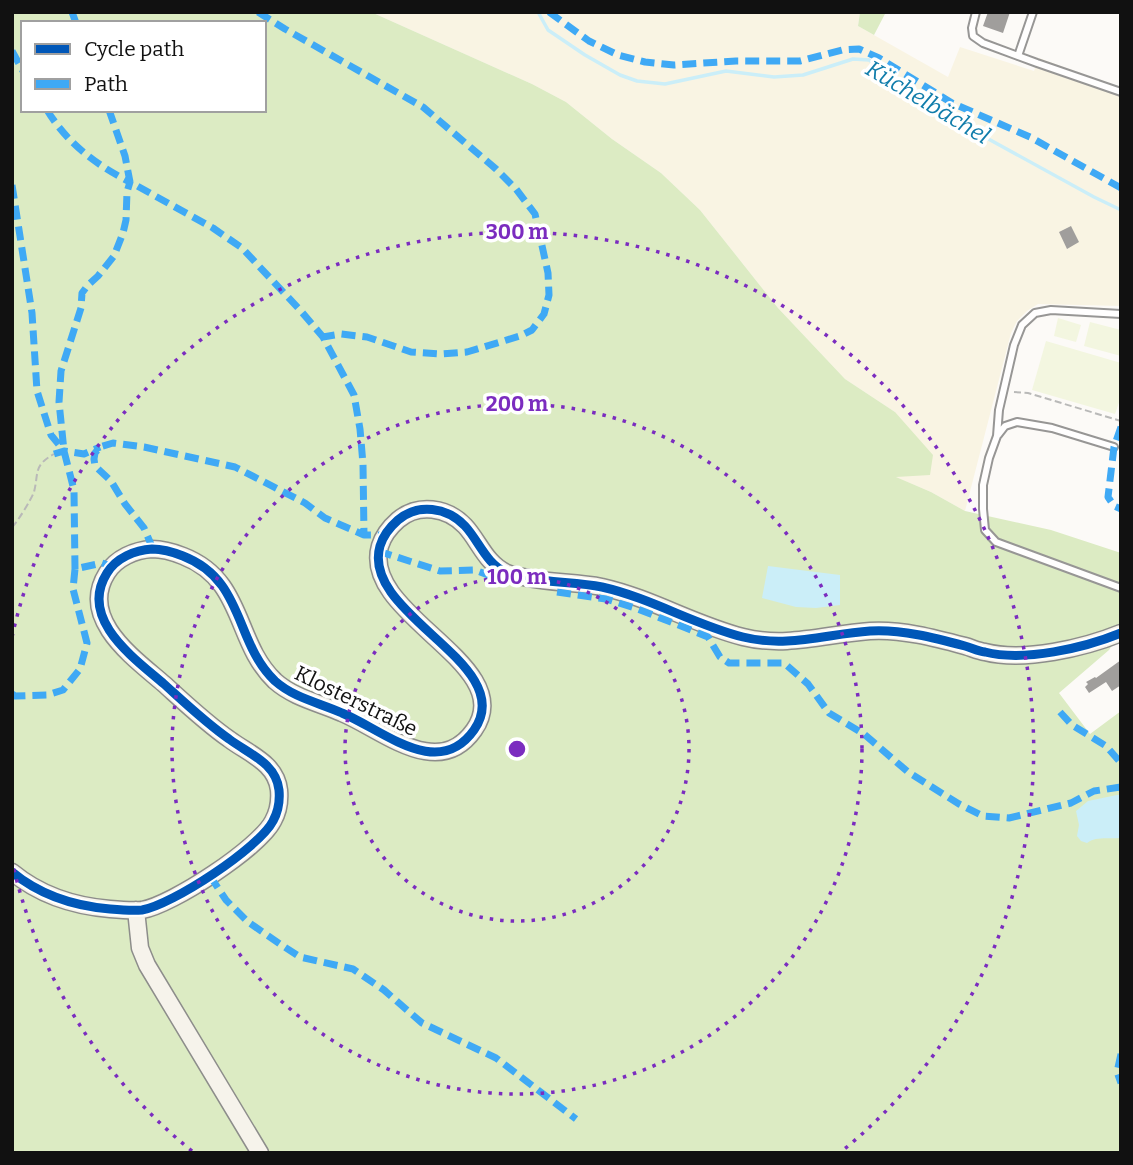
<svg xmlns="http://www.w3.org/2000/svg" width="1133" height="1165" font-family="Bitter,serif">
<rect width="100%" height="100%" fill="#fcfaf7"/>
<path fill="#f9f4e3" d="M371,12h489l-2,14 90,51 12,-30 74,24 5,-13 82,30v218l-83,-2 -11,7 -10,10 -6,12 -46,178 -34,-19 -38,-16 2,-64 -50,-33 -67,-71 -78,-98 -39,-37 -49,-34 -46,-37 -34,-18z"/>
<path fill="#dcebc3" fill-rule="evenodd" d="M12,12h359l161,72 34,18 46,37 49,34 39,37 78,98 67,71 50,33 38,43 -3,20 -34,2 35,15 34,19 86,19 70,23v79l-12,18 -50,43 31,41 31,-23v442h-1109zM23,23h241v87h-241z
M860,12h26l-12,23 -16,-9z"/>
<path fill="#f3f6e0" d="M1058,318l23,7 -5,17 -22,-6z
M1090,322l31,8v26l-37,-10z
M1046,341l75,22v34l-6,17 -83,-24z"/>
<path fill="#cbeef8" d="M768,566l72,9v30l-24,3 -20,-1 -34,-9z
M1117,795h4v34l-2,9c-10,1 -24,-2 -32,5l-6,-2 -4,-5 2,-11 -3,-14 12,-10z"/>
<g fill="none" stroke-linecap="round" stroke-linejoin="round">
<path stroke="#cbeef8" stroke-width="3.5" d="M538,12l10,18 37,25 35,20 17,6 28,3 61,-13 48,6 29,-2 50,-16 16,1 9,6 65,48 151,83 27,13"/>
</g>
<path fill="#a09e9c" d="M988,12h22l-7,21 -20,-7z
M1071,226l8,16 -12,7 -8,-17z
M1121,660v25l-9,6 -6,-9 -17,11 -4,-6 3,-3 -2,-2 9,-5 1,1z"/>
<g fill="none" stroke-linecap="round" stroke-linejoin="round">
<defs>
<path id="lane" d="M976,12l-4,16 1,8 10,7 54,20 84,29
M1018,56l15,-44
M1121,314l-70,-4 -16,3 -13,12 -8,20 -15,65 -2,26 -8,22 -6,27v24l2,21 11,12 125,46
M998,435l7,-9 12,-4 35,6 62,19"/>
<path id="secondary" d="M12,872c29,24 62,34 98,37 11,1 22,2 32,1 30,-5 117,-62 131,-89 5,-9 7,-20 6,-31 -3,-27 -30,-36 -50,-51 -23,-16 -44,-36 -65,-55 -30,-26 -86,-65 -57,-111 9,-15 28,-23 45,-24 11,0 21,3 31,7 62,24 51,86 92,125 19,17 45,22 67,32 41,17 96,68 132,17 46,-66 -114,-115 -94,-184 3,-10 10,-19 18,-26 20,-17 49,-13 67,6 14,15 21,38 42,47 6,3 14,3 21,5 24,5 49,4 74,9 49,11 93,38 141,50 44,11 83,-3 127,-6 31,-2 65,7 95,15 7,2 13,5 20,6 39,10 99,-4 136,-19
M136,910l4,38 7,17 113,188"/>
</defs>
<use href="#lane" stroke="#979695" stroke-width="10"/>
<use href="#secondary" stroke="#8d8d8b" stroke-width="19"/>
<path stroke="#b9b9b8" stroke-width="2" stroke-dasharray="7 3.5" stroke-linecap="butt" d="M1014,392l14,1 93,28
M12,527c5,-4 20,-29 22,-35 5,-20 -1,-26 20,-38"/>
<use href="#lane" stroke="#fffefe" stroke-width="6"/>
<use href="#secondary" stroke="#f6f3eb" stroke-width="16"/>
<path stroke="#3fa9f5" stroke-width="7" stroke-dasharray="14 7" stroke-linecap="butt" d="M72,12l4,11
M258,12l27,17 138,78 73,62 20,20 19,25 13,59 1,22 -5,19 -12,16 -12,6 -53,16 -26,2 -30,-2 -44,-15 -26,-3 -18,3
M549,12l40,29 29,14 27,7 29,3 62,-4h64l42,-11 17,-1 20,9 73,45 78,34 91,51
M12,51l11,20
M47,110c20,33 49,55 83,72l-3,10 -1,28 -3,13 -9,23 -16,20 -10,9 -6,8 -1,15 -20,63 -2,31 5,49 10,39 1,79
M109,110l16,46 5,26 83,46 29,20 58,62 23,27 31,58 6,34 3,35 1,71h21
M12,185l20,128 5,78 14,44 13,16
M1121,427l-7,20 -6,50 6,9 7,3
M54,454l10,-3 20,3 16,-7
M153,549l-9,-21 -19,-24 -14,-23 -16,-15 -1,-7 1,-6 5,-6 13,-4 31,4 91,20 70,36 20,15 39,17
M378,551l62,20 35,-1 34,13
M557,592l49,7 29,9 46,18 27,11 12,20 9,6h55l24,21 21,29 35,21 44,38 51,32 24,12 26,2 62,-15 23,-12 27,-4
M12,694l3,2 32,-1 16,-5 17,-21 7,-26 -14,-54 2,-20 27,-6 9,3
M1060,712l12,13 34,21 15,17
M210,876l16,24 22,22 35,24 17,11 53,12 31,21 38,33 74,35 80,61
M1121,1054l-4,18 4,11"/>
<defs>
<path id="cycleway" d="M12,872c29,24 62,34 98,37 11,1 22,2 32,1 30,-5 117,-62 131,-89 5,-9 7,-20 6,-31 -3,-27 -30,-36 -50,-51 -23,-16 -44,-36 -65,-55 -30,-26 -86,-65 -57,-111 9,-15 28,-23 45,-24 11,0 21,3 31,7 62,24 51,86 92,125 19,17 45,22 67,32 41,17 96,68 132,17 46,-66 -114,-115 -94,-184 3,-10 10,-19 18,-26 20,-17 49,-13 67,6 14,15 21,38 42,47 6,3 14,3 21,5 24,5 49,4 74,9 49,11 93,38 141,50 44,11 83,-3 127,-6 31,-2 65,7 95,15 7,2 13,5 20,6 39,10 99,-4 136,-19"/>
</defs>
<use href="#cycleway" stroke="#fff" stroke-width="13"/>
<use href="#cycleway" stroke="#0057b8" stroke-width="9"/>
</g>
<g fill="none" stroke="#7b2cbf" stroke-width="3.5" stroke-dasharray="3.5 7">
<circle cx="517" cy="749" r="172"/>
<circle cx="517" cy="749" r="345"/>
<path d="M192 1151A517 517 0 0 1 12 861M12 637A517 517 0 1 1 842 1151"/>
</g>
<g text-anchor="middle" stroke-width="7" stroke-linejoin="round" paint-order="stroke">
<g font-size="21" fill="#111" stroke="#fff">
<text transform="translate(356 701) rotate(26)" y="7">Klosterstraße</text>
</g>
<g font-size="23" font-style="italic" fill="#117dab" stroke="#fff">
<text transform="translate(928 102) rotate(31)" y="8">Küchelbächel</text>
</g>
</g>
<circle cx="517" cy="749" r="10" fill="#7b2cbf" stroke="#fff" stroke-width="3.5"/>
<g font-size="21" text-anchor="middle" font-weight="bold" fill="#7b2cbf" stroke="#fff" stroke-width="7" stroke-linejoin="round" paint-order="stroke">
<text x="517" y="239">300 m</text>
<text x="517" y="411">200 m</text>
<text x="517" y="584">100 m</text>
</g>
<rect width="1133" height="1165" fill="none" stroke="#111111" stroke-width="28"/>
<rect x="21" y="21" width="245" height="91" fill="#ffffff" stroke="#a0a0a0" stroke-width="2"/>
<rect x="35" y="44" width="35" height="10" fill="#0057b8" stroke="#a0a0a0" stroke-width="2"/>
<text x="84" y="56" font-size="21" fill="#111111">Cycle path</text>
<rect x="35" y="79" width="35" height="10" fill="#3fa9f5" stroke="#a0a0a0" stroke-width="2"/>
<text x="84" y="91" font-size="21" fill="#111111">Path</text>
</svg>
